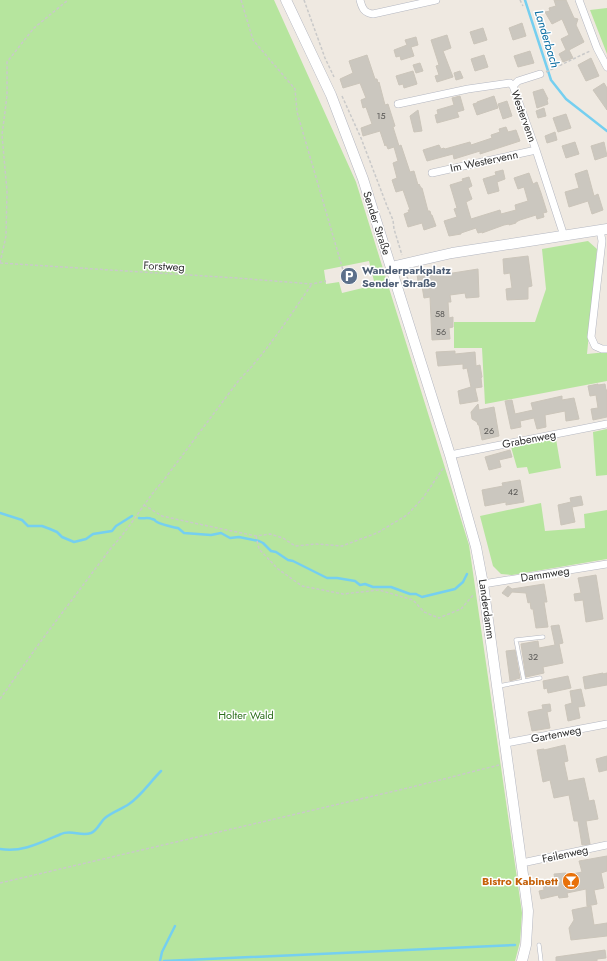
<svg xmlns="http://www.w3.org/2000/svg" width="607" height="961" font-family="Jost,sans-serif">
<rect width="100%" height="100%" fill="#efe9e1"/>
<path fill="#b6e59e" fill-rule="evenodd" d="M0,0h274l82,182 113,363 53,368 -2,29 -5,19h-515zM369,261l6,24 -33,8 -3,-11 -13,2 -2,-14z
M607,8v46l-17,-44z
M588,241l9,8 -10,105 20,-2v29l-122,23 -3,-56h-28v-26h81l11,-33 -4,-40z
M607,429v46l-11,1 -3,-44z
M556,439l5,29 -32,6 -2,-7 -10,1 -6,-21z
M541,503l4,28 40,-3 -1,-14 23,-4v49l-95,16 -11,-1 -8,-8 -13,-50z"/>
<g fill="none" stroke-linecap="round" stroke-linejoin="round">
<path stroke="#75cff0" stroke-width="2.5" d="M525,0l26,80 15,19 41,32
M0,513l22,7 6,6h14l8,3 7,3 5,5 12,5 12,-3 7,-5 19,-3 4,-5 16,-10
M139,518c4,1 9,-1 13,1 6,2 0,0 5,3 3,2 19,6 21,6l6,5 27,2 10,-2 9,5 9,-1 20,4 4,2 8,8 5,1 12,8 5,1 34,17h10l18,3 5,4 5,-1 8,3h18l19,7h6l6,3 33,-8 8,-7 4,-8
M0,849c22,4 42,-7 61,-15 10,-5 20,3 30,-1 7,-3 9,-11 14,-15 7,-6 17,-9 24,-14 12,-8 21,-22 32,-33
M160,961l2,-9 13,-26
M164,961l351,-16"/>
</g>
<path fill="#cbc7bf" stroke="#cbc5ba" d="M554,0h12l8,18 4,1 -2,6 8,17 -15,8 4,8 -10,4 -4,-8 7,-4 -5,-11 8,-4 -7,-16 -10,5 -7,-12 5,-1 -1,-3 7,-2z
M522,23l4,13 -13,4 -4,-12z
M483,28l4,12 -13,4 -4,-12z
M447,35l4,13 -8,3 10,26 -16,5 -2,-6 4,-1 -3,-9 3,-1 -8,-25z
M416,37l2,8 -7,2 3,9 -13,4 -1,-4 -4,1 -2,-7 13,-5 -2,-5z
M530,51l4,12 -16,4 -4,-11z
M367,55l8,24h2l1,4 1,-1 6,23 3,-1 7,22 -2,1 6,19 2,-1 9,27 4,-1 4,14 1,-1 2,4h1l6,23h2l1,4h1l4,11 -12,4 -2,-7 -14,4 -4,-13 5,-2 -1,-2h2l-7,-20 -7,2 -4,-12 5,-2 -4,-15 5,-2 -4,-14 -6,2 -2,-5 -1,2 -5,-15 -17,5 -2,-8 11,-4 -6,-17 -3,1 -2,-8 5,-2 -6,-15 -17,5 -3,-9 13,-6 -4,-12z
M484,55l4,12 -13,4 -4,-12z
M591,58l8,18 -13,5 -8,-16z
M420,63l3,8 -7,2 -3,-8z
M413,71l4,13 -13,4 -1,-4 -4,1 -3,-9z
M460,71l3,7 -7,2 -2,-7z
M604,83l3,5v22l-14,-20z
M543,89l5,10 -1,1 1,4 -11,4 -4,-16z
M460,96l4,14 -7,2 2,5 -22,6 -2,-8 3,-1 -1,-4 17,-5 -2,-7z
M494,96l4,12 -21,7 -4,-11 4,-1v-1z
M507,101l5,15 -9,3 -5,-15z
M544,108l2,8 -8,2 -2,-7z
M418,110l4,21 -8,1 -4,-16z
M566,114l5,14 -13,4 -5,-14z
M506,127l2,5 8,-2 4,11 -40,13v-3l-26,8 -1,-5 -26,7 -4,-11 16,-5 2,4 3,-1 1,1 25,-7 1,3 21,-7 -1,-3 9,-3 -1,-3z
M555,132l2,8 -10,3 -2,-7z
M575,142l4,12 -13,4 -4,-12z
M604,142l3,14 -12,4 -4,-14z
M503,170l2,9 -8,3 2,9 -11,3 -5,-15 13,-4 -1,-3z
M587,170l7,26 4,-2 5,16 -11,4 -4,-13 -19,6 -4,-15 14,-4 -4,-14z
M529,173l4,11 4,-2 4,11 6,19 -4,1 1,4 -7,2 -1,-4 -16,5 -4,2v1l-7,2v-1l-5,1 -22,8v-1l-4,1 -2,-5 -15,5v1l-12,2 -5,-15 13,-4 -3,-8 3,-1 -7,-23 13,-4 -1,-2 7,-2 3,9 -4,2 4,11 -6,3 5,17 29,-9 1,4 15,-4 -1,-5 13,-4 -4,-14 -6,2 -4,-11z
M528,256l4,30 -4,1v12l-21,1 -1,-11 6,-1 -2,-15 -6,1 -1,-15z
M439,269l1,6 38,-6 1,28 -13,1 -1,-5 -15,2 1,7h-3l1,16 4,-1v10l-4,1 1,11 -18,1 -2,-43 -6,1 -3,-18 -3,1 -1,-7z
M455,351v3l20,-2 1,14 4,-1 2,12 -1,1 1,9 -7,1 3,13 -18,3 -2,-13 13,-4 -4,-19 -4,1v-5l-25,2 -2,-14z
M598,384v1l7,-1 1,6h1v27l-14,3 -2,-11 7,-1 -2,-13 -6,1 -2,-10z
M562,396v4l12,-2 5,21 -13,2 -1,-10 -20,4 1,12 -9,2 -3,-11 -14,3 1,6 -10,2 -6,-28 7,-1 3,14 18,-4 -2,-7z
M478,404l1,6 15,-3 5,29 -17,4 -3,-15h-1l-1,-3 -5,-3 -1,-7z
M510,450l2,7 -13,3 2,7 -12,3 -4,-13z
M520,480l4,22 -18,3v-3l-21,4 -3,-16 21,-4 -1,-3z
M581,496l2,9 -11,2 3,15 -14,3 -3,-20 13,-3 -1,-4z
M596,575l7,44 -17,3 -3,-22 -8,1 -1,-7 7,-1 -3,-15z
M544,584l3,18h-3l4,25 -12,1 -3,-19h-2l-1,-7 -2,1 -2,-10 -14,-1 -4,5 -6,-4 6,-7 4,3z
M559,625l4,18 -4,1 4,19 -20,4 1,6 -18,4 -5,-33 17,-3 1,7 16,-3 -4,-19z
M515,650l5,28 -10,3 -4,-30z
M603,673v1l4,-1v12l-22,4 -2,-12z
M568,676l3,12 -23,5 -1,-5 -3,1 -1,-8z
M581,689l4,17 -7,1 2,11 -12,3 -3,-16 7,-2 -2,-12z
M550,704l1,7 -4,1 3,16 -18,3 -4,-19 15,-3 -1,-4z
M565,745l3,16 -4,1 4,19 16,-3 5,23 5,-1 4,19 -12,2 4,23 -8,1 -4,-24h-4l-5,-26 -15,3 -4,-18 -7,2 -6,-32 7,-1v1z
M607,756v14l-8,2 -3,-13z
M607,856v15l-6,2 3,15 -10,2 3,14 -10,2 -1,-17 -19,4 1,4 -9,1 -1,-3 -17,4 -2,-8 5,-1 -1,-7 12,-3 -1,-6 12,-1 1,2 15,-3 -3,-11z
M591,906l3,19 13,-2v13l-36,4 -2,-12 5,-8 -2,-10z
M605,950l1,8 -9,1v2h-41v-4z"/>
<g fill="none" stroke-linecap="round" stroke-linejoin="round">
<defs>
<path id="lane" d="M524,681l-8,-41 27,-3
M499,686l41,-8
M539,945l2,16"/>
<path id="street" d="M360,0c2,8 4,13 13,14l63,-14
M579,0l18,48 10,19
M513,86l5,-5 22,-7
M398,104l70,-15 42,-6 3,3 23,64 28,86
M432,173l104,-23
M600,230l2,11 -11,96 4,9 7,3h5
M450,455l157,-31
M483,584l124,-20
M506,743l101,-19
M522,863l85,-18"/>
<path id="secondary" d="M286,0l45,95 32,84 87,276 26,92 7,37 45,327 -2,34 -4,16
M391,267l61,-14 155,-24"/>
</defs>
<use href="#lane" stroke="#b4b7c1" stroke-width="4.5"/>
<use href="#street" stroke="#b4b7c1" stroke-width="8"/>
<use href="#secondary" stroke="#b4b7c1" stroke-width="11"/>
<path stroke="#c9c9c9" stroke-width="1.5" stroke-dasharray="3 2" stroke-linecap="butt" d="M241,0l12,40 42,49 2,23 48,165
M304,0l21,58 9,19
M520,0l3,6
M546,72l44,-21
M342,96l19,42 26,68 6,14 1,9 8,26
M0,263l237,15 75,6 14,-3
M0,263l6,-27 1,-45 -5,-56 5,-39v-34l27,-34 34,-28
M406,272l2,8 -1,6
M144,505l18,11 27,6 67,14 14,-2 13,4 12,8 21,-2 26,2 35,-13 30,-18 16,-17 21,-31
M256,536l3,13 19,20 24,17 41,8 36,-4 34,10 11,12 15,6 22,-9 13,-15
M0,699l41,-58 70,-93c20,-21 33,-46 52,-67l76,-101c28,-28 50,-63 73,-96
M0,883l412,-96 87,-22"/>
<use href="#lane" stroke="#fff" stroke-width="3.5"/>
<use href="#street" stroke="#fff" stroke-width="7"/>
<use href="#secondary" stroke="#fff" stroke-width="10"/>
</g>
<defs>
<symbol id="parking-disc" viewBox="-11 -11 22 22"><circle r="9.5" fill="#5c6f8a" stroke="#fff"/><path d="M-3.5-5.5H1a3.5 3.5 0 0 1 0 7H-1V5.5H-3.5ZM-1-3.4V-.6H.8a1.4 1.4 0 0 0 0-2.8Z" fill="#fff"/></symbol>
<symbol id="bar-disc" viewBox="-11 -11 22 22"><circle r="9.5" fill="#e8710a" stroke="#fff"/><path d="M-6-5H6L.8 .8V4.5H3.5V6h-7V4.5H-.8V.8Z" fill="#fff"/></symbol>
</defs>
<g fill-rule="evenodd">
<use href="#parking-disc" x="339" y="266" width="20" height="20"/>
<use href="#bar-disc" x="561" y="871" width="20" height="20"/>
</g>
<g text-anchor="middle" stroke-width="3" stroke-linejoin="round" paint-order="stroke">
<g font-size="9" fill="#555452">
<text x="381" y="119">15</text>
<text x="440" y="317">58</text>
<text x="441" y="335">56</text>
<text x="489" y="434">26</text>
<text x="513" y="495">42</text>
<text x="533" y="660">32</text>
</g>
<g font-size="11" fill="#2e2e2e" stroke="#fff">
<text transform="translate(524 116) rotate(70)" y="4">Westervenn</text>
<text transform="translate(484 161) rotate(-12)" y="4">Im Westervenn</text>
<text transform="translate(377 223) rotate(72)" y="4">Sender Straße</text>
<text transform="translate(164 266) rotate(3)" y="4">Forstweg</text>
<text transform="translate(529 439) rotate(-11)" y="4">Grabenweg</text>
<text transform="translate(545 574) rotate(-9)" y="4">Dammweg</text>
<text transform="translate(487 609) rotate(82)" y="4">Landerdamm</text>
<text transform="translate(556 734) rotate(-11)" y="4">Gartenweg</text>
<text transform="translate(565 854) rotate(-12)" y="4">Feilenweg</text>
</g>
<g font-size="11" font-weight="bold" fill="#4e5e75" stroke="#fff" text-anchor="start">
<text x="362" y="274">Wanderparkplatz<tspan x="362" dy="13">Sender Straße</tspan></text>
</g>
<g font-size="11" fill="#2c6e1b" stroke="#fff">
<text x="246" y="719">Holter Wald</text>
</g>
<g font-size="11" font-weight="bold" fill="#c56008" stroke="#fff" text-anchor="end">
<text x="558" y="885">Bistro Kabinett</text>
</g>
<g font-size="12" font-style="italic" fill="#0d6fa3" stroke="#fff">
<text transform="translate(547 39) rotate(73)" y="4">Landerbach</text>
</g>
</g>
</svg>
